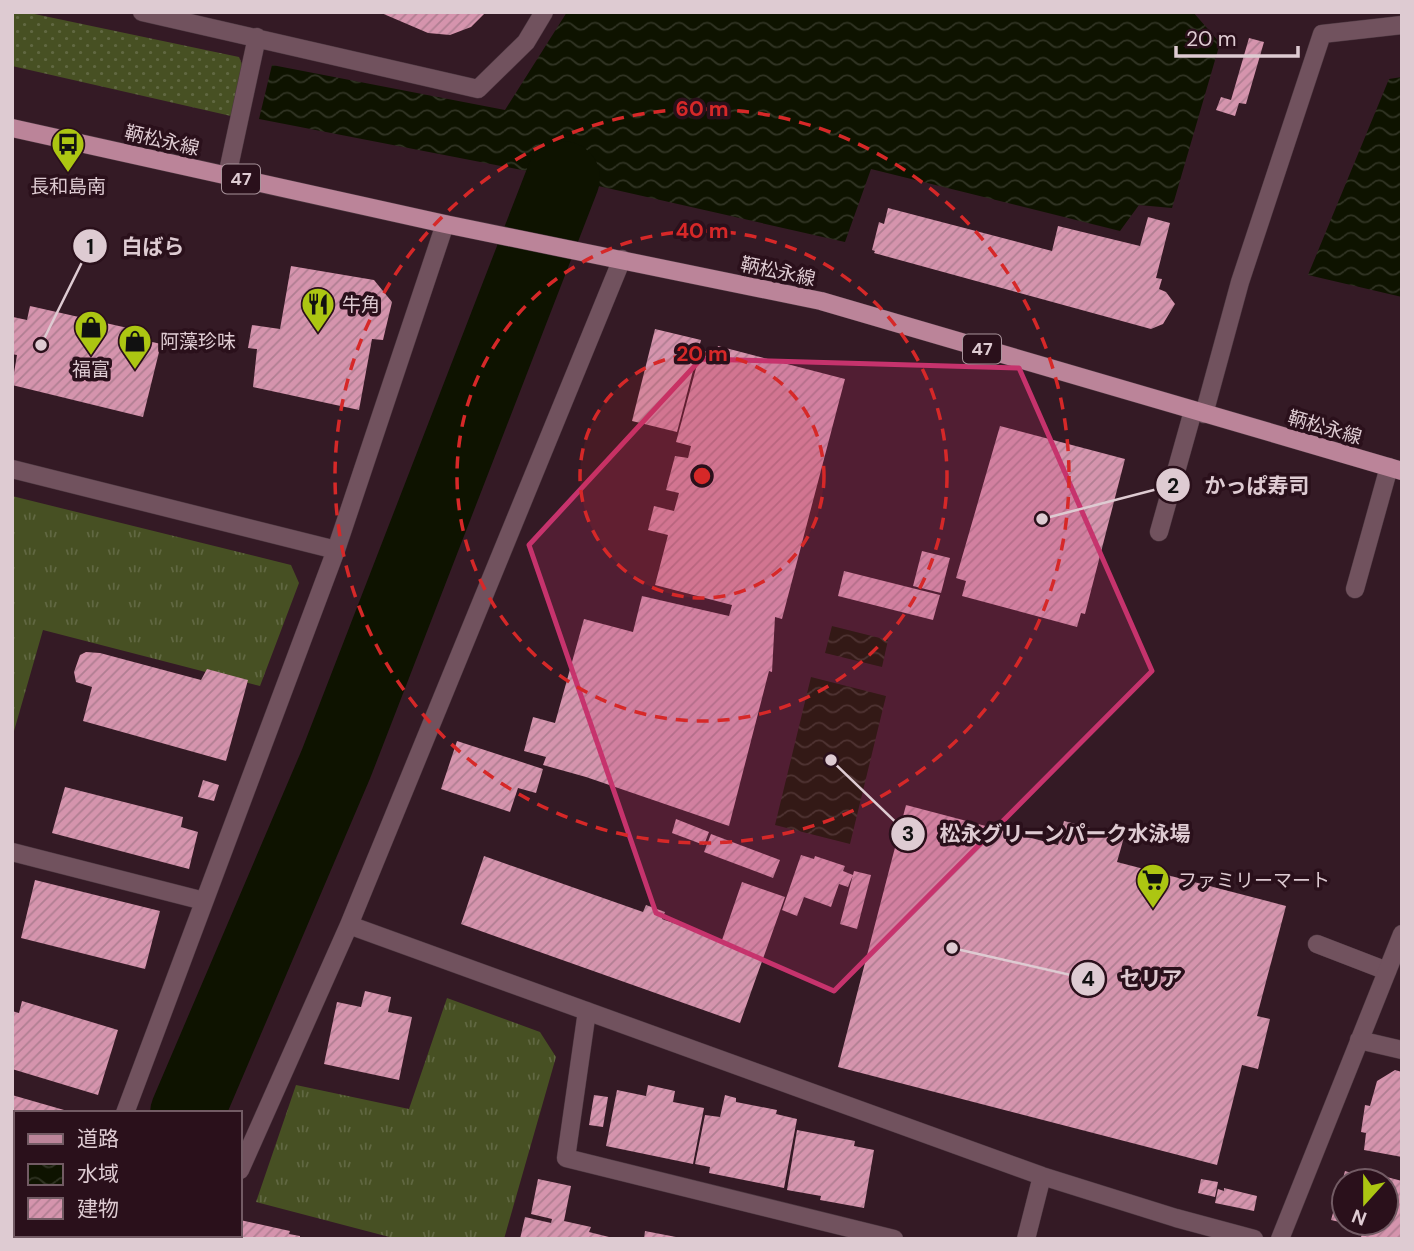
<svg xmlns="http://www.w3.org/2000/svg" width="1414" height="1251" font-family="'DM Sans','Noto Sans JP',sans-serif">
<defs>
<pattern id="grass-tufts" width="24" height="20" patternUnits="userSpaceOnUse" patternTransform="scale(1.75)"><rect width="24" height="20" fill="#475023"/><path d="M3 7l-1-3M5 7V3M7 7l1-3M15 17l-1-3M17 17v-4M19 17l1-3" fill="none" stroke="#616842"/></pattern>
<pattern id="garden-dots" width="8" height="8" patternUnits="userSpaceOnUse" patternTransform="scale(1.75)"><rect width="8" height="8" fill="#475023"/><path d="M2 2h.1M6 6h.1" fill="none" stroke="#616842" stroke-width="1.8" stroke-linecap="round"/></pattern>
<pattern id="water-waves" width="16" height="10" patternUnits="userSpaceOnUse" patternTransform="scale(1.75)"><rect width="16" height="10" fill="#0e1300"/><path d="M0 5q4-4 8 0t8 0" fill="none" stroke="#313424"/></pattern>
<pattern id="building-hatch" width="6" height="6" patternUnits="userSpaceOnUse" patternTransform="scale(1.75)"><rect width="6" height="6" fill="#d594ad"/><path d="M-1 1l2-2M0 6l6-6M5 7l2-2" fill="none" stroke="#b07e92"/></pattern>
</defs>
<rect width="100%" height="100%" fill="#341a25"/>
<path fill="url(#grass-tufts)" d="M12,496l279,69 8,18 -39,103 -217,-56 -31,108z
M447,998l93,34 16,25 -52,182h-107l-141,-37 40,-117 113,24z"/>
<path fill="url(#garden-dots)" d="M12,12h13l214,45 3,7 -11,52 -219,-50z"/>
<path fill="url(#water-waves)" d="M567,12h626l27,31 -48,165 -33,-3 -19,26 -249,-62 -26,73 -282,-64 -304,-59 13,-54 233,45z
M1402,77v220l-94,-22 81,-196z
M832,626l56,14 -6,27 -57,-14z
M811,677l75,19 -36,148 -75,-19z"/>
<g fill="none" stroke-linecap="round" stroke-linejoin="round">
<path stroke="#0e1300" stroke-width="74" d="M187,1113l149,-349 227,-586
M134,1239l1,-4"/>
</g>
<path fill="url(#building-hatch)" d="M379,12h107l-15,15 -21,8 -22,-2z
M1249,38l15,4 -18,62 -7,-1 -4,13 -19,-6 5,-13 10,3z
M888,208l164,43 6,-25 82,20 8,-29 22,6 -14,55 6,1 -3,10 7,3 9,12 -12,20 -12,5 -277,-76 1,-2 -3,-1 7,-28 5,2z
M291,266l83,14 18,22 -9,38 -11,-1 -13,71 -106,-23 4,-38 -9,-1 4,-23 28,4z
M30,306l120,27 -2,8 13,3 -18,73 -131,-32 5,-30 -5,-1v-33l1,-4 14,3z
M655,329l46,11 -24,92 -45,-11z
M718,346l127,33 -63,240 -7,-2 -3,55 -3,-1 -40,155 -143,-49 -43,-12 3,-8 -22,-6 9,-34 22,6 29,-104 49,13 9,-36 87,20 3,-11 -77,-20 13,-50 -20,-5 6,-24 20,5 5,-18 -13,-3 9,-34 13,2 3,-12 -15,-4 25,-92 14,4z
M1000,426l125,33 -40,155 -4,-1 -4,14 -115,-31 4,-15 -10,-3z
M922,551l28,7 -9,35 -28,-7z
M844,571l96,24 -7,25 -95,-24z
M86,652l14,1 101,27 6,-11 41,11 -22,81 -143,-40 9,-34 -16,-5 -2,-10 6,-17z
M457,741l86,28 -7,24 -18,-5 -8,24 -69,-23z
M203,780l16,5 -5,16 -16,-4z
M65,787l118,30 -2,10 17,5 -9,37 -137,-36z
M906,805l152,40 6,-24 60,16 -7,25 169,44 -29,110 13,3 -12,50 -16,-4 -25,100 -379,-98z
M676,819l33,13 -5,13 -32,-12z
M711,834l69,26 -7,18 -69,-26z
M801,855l13,4 1,-3 30,10 -2,5 10,4 -5,12 -9,-3 -8,23 -27,-10 -7,19 -15,-6z
M484,856l159,56 3,-7 19,7 -3,7 60,21 20,-58 43,15 -45,126 -279,-99z
M854,871l17,4 -14,54 -17,-5z
M35,880l125,31 -15,58 -124,-31z
M365,991l26,6 -3,15 24,5 -13,63 -75,-16 13,-62 24,5z
M22,1001l96,29 -20,65 -86,-26v-58l7,2z
M1395,1070l7,2v85l-38,-7 2,-17 -5,-1 4,-27 5,1 7,-25z
M648,1085l27,6 -2,11 31,6 -11,56 -87,-18 11,-56 29,6z
M12,1095l59,17 -1,1h-54v12l-4,-1z
M594,1095l14,2 -5,30 -14,-2z
M725,1095l11,3v4l41,8 -1,4 21,5 -13,69 -75,-15 1,-6 -15,-3 10,-49 15,2z
M797,1130l58,11 -1,5 20,4 -10,58 -44,-8 1,-4 -34,-6z
M12,1134l4,1v61l-4,-1z
M1360,1170l42,11v58h-35l-6,-2 3,-8 -18,-5 40,-1v-42h-42v42l-13,-3 14,-49 13,4z
M538,1179l33,7 -7,35 27,6 -2,5 28,7h-97l5,-22 26,6 1,-4 -21,-5z
M1201,1179l17,3 -3,15 -17,-4z
M1224,1188l33,8 -3,15 -39,-8 3,-14 6,2z
M240,1220l50,11 -1,3 11,2v3h-66l1,-4h5z
M645,1231l31,6v2h-32z"/>
<g fill="none" stroke-linecap="round" stroke-linejoin="round">
<defs>
<path id="service" d="M1159,532l34,-121
M1355,589l34,-122
M1317,944l70,27"/>
<path id="minor" d="M142,12l336,77 48,-47 18,-30
M227,176l30,-139
M12,469l324,81
M12,852l192,49
M349,925l693,251 134,42 78,21
M587,1011l-21,147 328,81
M1359,1040l43,10
M125,1113l211,-563 109,-326
M240,1170l109,-245 273,-666
M77,1239l2,-4
M209,1239l2,-4
M1026,1239l16,-63
M1280,1239l122,-305"/>
<path id="tertiary" d="M1204,414l36,-132 82,-248 80,-9"/>
<path id="primary" d="M12,128l433,96 376,77 581,170"/>
</defs>
<use href="#service" stroke="#4d3841" stroke-width="19"/>
<use href="#minor" stroke="#4d3841" stroke-width="19"/>
<use href="#tertiary" stroke="#4d3841" stroke-width="19"/>
<use href="#primary" stroke="#4d3841" stroke-width="19"/>
<use href="#service" stroke="#71525e" stroke-width="18"/>
<use href="#minor" stroke="#71525e" stroke-width="18"/>
<use href="#tertiary" stroke="#71525e" stroke-width="18"/>
<use href="#primary" stroke="#bb8499" stroke-width="18"/>
</g>
<path fill="#c6336d" fill-opacity="0.2" stroke="#c6336d" stroke-width="5" stroke-linejoin="round" d="M701,359l318,9 133,303 -318,320 -178,-78 -127,-368z"/>
<circle cx="702" cy="476" r="122" fill="#d62828" fill-opacity=".12"/>
<g fill="none" stroke="#d62828" stroke-width="3.5" stroke-dasharray="12 9">
<circle cx="702" cy="476" r="122"/>
<circle cx="702" cy="476" r="245"/>
<circle cx="702" cy="476" r="367"/>
</g>
<defs>
<symbol id="bus-pin" viewBox="-11 -11 22 30"><path d="M0 17L-7.5 6A9.5 9.5 0 1 1 7.5 6Z" fill="#acc612" stroke="#2a101b"/><path d="M-5-6H5V4H4V6H2V4H-2V6H-4V4H-5ZM-3.5-4V0h7V-4ZM-3.5 1.2v1.5H-2V1.2ZM2 1.2v1.5H3.5V1.2Z" fill="#111"/></symbol>
<symbol id="restaurant-pin" viewBox="-11 -11 22 30"><path d="M0 17L-7.5 6A9.5 9.5 0 1 1 7.5 6Z" fill="#acc612" stroke="#2a101b"/><path d="M-5-6h1v4h1v-4h1v4h1v-4h1v5L-1.5 .5V6h-2V.5L-5-1ZM5-6V6H3V1.5H1.5Q1.5-4 5-6Z" fill="#111"/></symbol>
<symbol id="shop-pin" viewBox="-11 -11 22 30"><path d="M0 17L-7.5 6A9.5 9.5 0 1 1 7.5 6Z" fill="#acc612" stroke="#2a101b"/><path d="M-5-2.5h2.3a2.7 3.5 0 0 1 5.4 0H5L5.5 6h-11ZM-1.5-2.5h3a1.5 2.3 0 0 0-3 0Z" fill="#111"/></symbol>
<symbol id="supermarket-pin" viewBox="-11 -11 22 30"><path d="M0 17L-7.5 6A9.5 9.5 0 1 1 7.5 6Z" fill="#acc612" stroke="#2a101b"/><path d="M-6-5.5h2.5l.6 2H6L4.5 2H-2.5L-4.4-4H-6ZM-1.5 3.2a1.3 1.3 0 1 0 .1 0ZM3 3.2a1.3 1.3 0 1 0 .1 0Z" fill="#111"/></symbol>
</defs>
<g fill-rule="evenodd">
<use href="#bus-pin" x="49" y="125" width="38" height="52"/>
<use href="#restaurant-pin" x="299" y="285" width="38" height="52"/>
<use href="#shop-pin" x="72" y="308" width="38" height="52"/>
<use href="#shop-pin" x="116" y="322" width="38" height="52"/>
<use href="#supermarket-pin" x="1134" y="861" width="38" height="52"/>
</g>
<g text-anchor="middle" stroke-width="7" stroke-linejoin="round" paint-order="stroke">
<g fill="#2a101b" stroke="#a8939b" stroke-width="2">
<rect x="222" y="164.5" width="38" height="29" rx="5"/>
<rect x="963" y="334.5" width="38" height="29" rx="5"/>
</g>
<g font-size="18" font-weight="bold" fill="#decbd2">
<text x="241" y="185">47</text>
<text x="982" y="355">47</text>
</g>
<g font-size="19" fill="#decbd2" stroke="#2a101b">
<text transform="translate(162 140) rotate(13)" y="7">鞆松永線</text>
<text transform="translate(778 271) rotate(12)" y="7">鞆松永線</text>
<text transform="translate(1325 427) rotate(16)" y="7">鞆松永線</text>
</g>
<g font-size="19" fill="#decbd2" stroke="#2a101b" text-anchor="start">
<text x="68" y="193" text-anchor="middle">長和島南</text>
<text x="342" y="311">牛角</text>
<text x="160" y="348">阿藻珍味</text>
<text x="91" y="376" text-anchor="middle">福富</text>
<text x="1178" y="887">ファミリーマート</text>
</g>
</g>
<circle cx="702" cy="476" r="10" fill="#d62828" stroke="#2a101b" stroke-width="3.5"/>
<g font-size="21" text-anchor="middle" font-weight="bold" fill="#d62828" stroke="#2a101b" stroke-width="7" stroke-linejoin="round" paint-order="stroke">
<text x="702" y="116">60 m</text>
<text x="702" y="238">40 m</text>
<text x="702" y="361">20 m</text>
</g>
<path fill="none" stroke="#decbd2" stroke-width="2.5" d="M41 345L90 246M1042 519L1173 485M831 760L908 834M952 948L1088 979"/>
<g fill="#decbd2" stroke="#2a101b" stroke-width="2.5">
<circle cx="41" cy="345" r="7"/>
<circle cx="1042" cy="519" r="7"/>
<circle cx="831" cy="760" r="7"/>
<circle cx="952" cy="948" r="7"/>
<circle cx="90" cy="246" r="18"/>
<circle cx="1173" cy="485" r="18"/>
<circle cx="908" cy="834" r="18"/>
<circle cx="1088" cy="979" r="18"/>
</g>
<g font-size="21" text-anchor="middle" font-weight="bold" fill="#111">
<text x="90" y="254">1</text>
<text x="1173" y="493">2</text>
<text x="908" y="841">3</text>
<text x="1088" y="986">4</text>
</g>
<g font-size="21" text-anchor="middle" font-weight="bold" fill="#decbd2" stroke="#2a101b" stroke-width="7" stroke-linejoin="round" paint-order="stroke">
<text x="153" y="254">白ばら</text>
<text x="1257" y="493">かっぱ寿司</text>
<text x="1065" y="841">松永グリーンパーク水泳場</text>
<text x="1151" y="986">セリア</text>
</g>
<rect width="1414" height="1251" fill="none" stroke="#decbd2" stroke-width="28"/>
<rect x="14" y="1111" width="228" height="126" fill="#2a101b" stroke="#725b64" stroke-width="2"/>
<rect x="28" y="1134" width="35" height="10" fill="#bb8499" stroke="#725b64" stroke-width="2"/>
<text x="77" y="1146" font-size="21" fill="#decbd2">道路</text>
<rect x="28" y="1164" width="35" height="21" fill="url(#water-waves)" stroke="#725b64" stroke-width="2"/>
<text x="77" y="1181" font-size="21" fill="#decbd2">水域</text>
<rect x="28" y="1198" width="35" height="21" fill="url(#building-hatch)" stroke="#725b64" stroke-width="2"/>
<text x="77" y="1216" font-size="21" fill="#decbd2">建物</text>
<g transform="translate(1365 1202) rotate(201)"><circle r="33" fill="#2a101b" stroke="#725b64" stroke-width="2"/>
<path d="M0-5L12 26L0 18L-12 26Z" fill="#acc612"/>
<text y="-10" font-size="19" font-weight="bold" text-anchor="middle" fill="#decbd2">N</text>
</g>
<path d="M1176 46v10h122v-10" fill="none" stroke="#decbd2" stroke-width="3.5"/>
<text x="1186" y="46" font-size="21" fill="#decbd2" stroke="#2a101b" stroke-width="5" paint-order="stroke">20 m</text>
</svg>
